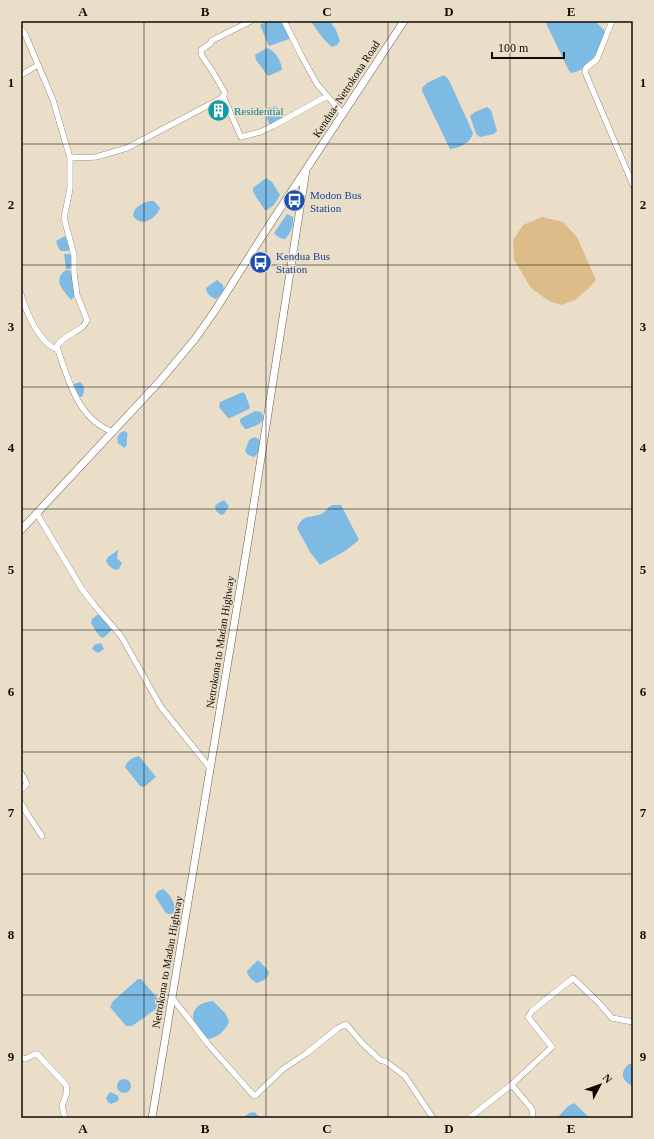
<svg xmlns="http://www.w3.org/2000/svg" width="654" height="1139" font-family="'Times New Roman',serif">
<rect width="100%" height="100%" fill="#ebdec9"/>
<path fill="#dcbc89" d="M542,217l21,5 14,15 19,43 -7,8 -14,12 -14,5 -12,-4 -18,-13 -17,-28 -1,-20 10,-15z"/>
<path fill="#7dbae4" d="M268,21h13l11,17 -23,8 -9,-21z
M311,21h19l6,9 4,11 -3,4 -5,2c-9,-8 -15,-16 -21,-26z
M545,21h50l11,11c-7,16 -14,37 -34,41l-3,-2z
M267,48c8,2 15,14 15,22l-14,6 -12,-16 -1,-5z
M444,75l5,5 24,53c-2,10 -14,15 -23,16l-28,-58v-3l5,-5z
M275,106l5,4 3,8 -13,7 -6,-14 1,-2z
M487,107l4,3 6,21 -3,3 -14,3 -4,-3 -6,-18 5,-4z
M266,178l6,4 8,13 -6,10 -7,5h-2l-9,-13 -3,-6v-3z
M149,201h5l6,7c-4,11 -19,20 -27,8 1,-10 9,-12 16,-15z
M287,214l6,3c1,8 -3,18 -8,22 -4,0 -8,-2 -11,-6z
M65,236l5,13 -2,2h-7l-2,-2 -3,-8z
M64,254h6l1,2v11l-1,2h-4z
M66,270h3l3,2 3,23 -1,2 -3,3c-8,-10 -19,-20 -5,-30z
M217,280l6,5 1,6 -8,8c-5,-2 -10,-5 -10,-11z
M80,382c5,3 5,10 2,15h-2l-6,-9v-4z
M243,392l2,2 5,13 -1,2 -19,9h-2l-9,-11 1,-5z
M255,411l6,1c7,11 -6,14 -14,17h-2l-5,-7v-3z
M124,431l3,1c1,4 -1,9 0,13l-3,3 -6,-5 -1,-5 3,-5z
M254,437l5,2c3,6 0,14 -5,18l-6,-2 -3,-4 4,-11z
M224,500l5,6 -5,8 -3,1 -5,-4 -1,-5 2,-2z
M333,505h8l18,35 -14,11 -25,14 -10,-13 -13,-24c7,-16 16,-9 26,-15 4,-3 4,-6 10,-8z
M118,550l-1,8 5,5 -3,6 -4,1 -6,-4 -3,-5 2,-4z
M97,615h3l12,14 -6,7 -4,2 -5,-5 -6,-10 1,-4z
M101,643l3,6 -6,4 -6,-4 2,-4z
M139,756l17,21 -12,10 -4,-1 -15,-19c2,-6 8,-10 14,-11z
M163,889c7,5 10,11 13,20l-4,5h-4l-3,-2 -10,-16 3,-5z
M258,960l9,9 2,4 -3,6 -9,4c-5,-3 -10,-7 -10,-12z
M138,979h3l17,20v4l-2,6 -24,17h-6l-16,-19 3,-6z
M213,1001l13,13 3,8c-4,9 -11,15 -20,17 -20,-12 -24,-35 4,-38z
M629,1064h4v22c-11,-4 -14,-14 -4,-22z
M117 1086a7 7 0 1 1 14 0a7 7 0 1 1-14 0Z
M110,1092l7,3 2,3 -1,3 -7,3 -3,-2 -2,-4z
M574,1103l16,15h-30l-1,-2 8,-9z
M254,1112l7,6h-18l6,-5z"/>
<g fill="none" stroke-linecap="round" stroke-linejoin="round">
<defs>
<path id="minor" d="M284,21l17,34 16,29 25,29
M612,21l-15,38 -11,9 -1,4 48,113
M21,29l4,5 28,66 17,58v31l-6,29 10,37v18l3,22 10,25c-4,12 -23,14 -30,26l1,4c11,32 20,69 55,82
M21,75l17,-10
M223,96l18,41 19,-5 13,-6 54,-30
M70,158l26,-1 31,-9 95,-50 3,-5 -12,-21 -11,-16 -1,-6 10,-7v-2l40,-20
M21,294c5,18 18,49 37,56
M37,514l45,75 13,17 26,30 40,71 49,61
M21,773l6,11 -6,6
M21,803l7,12 14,21
M172,998l13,16 23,30 46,52 2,-1 27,-26 24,-16 31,-25 8,-4 16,19 17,16 3,2h3l20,15 28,42
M21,1057l4,2 10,-5h2l29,31 1,7 -5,14 3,12
M511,1084l21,25 1,9
M469,1118l41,-32 42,-39 -24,-30 4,-6 41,-33 26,25 13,15 21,4"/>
<path id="secondary" d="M21,530l138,-148 36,-43 19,-27 58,-91 132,-200
M152,1118l97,-583 57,-365"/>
</defs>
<use href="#minor" stroke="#675c4a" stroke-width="6"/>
<use href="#secondary" stroke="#675c4a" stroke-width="8"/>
<use href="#minor" stroke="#fff" stroke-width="5.5"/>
<use href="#secondary" stroke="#fff" stroke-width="7"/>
</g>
<path fill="none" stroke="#0f0b05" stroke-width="1" stroke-opacity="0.55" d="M144,21v1097M266,21v1097M388,21v1097M510,21v1097M21,144h612M21,265h612M21,387h612M21,509h612M21,630h612M21,752h612M21,874h612M21,995h612"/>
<defs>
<symbol id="building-disc" viewBox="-11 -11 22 22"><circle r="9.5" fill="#0f9aa8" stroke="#ebdec9"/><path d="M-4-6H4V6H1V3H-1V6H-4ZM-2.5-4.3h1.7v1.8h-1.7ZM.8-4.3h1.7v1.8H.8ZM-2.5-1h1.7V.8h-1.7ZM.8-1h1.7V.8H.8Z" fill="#fff"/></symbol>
<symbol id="bus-disc" viewBox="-11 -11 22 22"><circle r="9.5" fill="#1a4fb4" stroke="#ebdec9"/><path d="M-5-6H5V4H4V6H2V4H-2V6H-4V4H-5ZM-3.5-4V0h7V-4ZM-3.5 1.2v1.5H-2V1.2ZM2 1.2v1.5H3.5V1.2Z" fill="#fff"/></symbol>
</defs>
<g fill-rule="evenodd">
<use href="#building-disc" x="206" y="98" width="25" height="25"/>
<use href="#bus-disc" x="282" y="188" width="25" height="25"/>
<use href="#bus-disc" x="248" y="250" width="25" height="25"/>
</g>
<g text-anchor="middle" stroke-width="3" stroke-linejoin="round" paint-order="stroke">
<g font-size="11" fill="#0f0b05" stroke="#ebdec9">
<text transform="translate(346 89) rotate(-57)" y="4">Kendua- Netrokona Road</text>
<text transform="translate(220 642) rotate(-81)" y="4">Netrokona to Madan Highway</text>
<text transform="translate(167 962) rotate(-80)" y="4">Netrokona to Madan Highway</text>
</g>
<g font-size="11" fill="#0d838f" stroke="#ebdec9" text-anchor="start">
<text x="234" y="115">Residential</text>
</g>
<g font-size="11" fill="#164399" stroke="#ebdec9" text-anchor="start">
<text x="310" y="199">Modon Bus<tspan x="310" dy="13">Station</tspan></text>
<text x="276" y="260">Kendua Bus<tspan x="276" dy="13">Station</tspan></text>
</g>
</g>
<rect width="654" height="1139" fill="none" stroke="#ebdec9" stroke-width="44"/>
<g transform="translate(600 1085) rotate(49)" stroke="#ebdec9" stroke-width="3" paint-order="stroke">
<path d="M0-3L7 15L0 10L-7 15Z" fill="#0f0b05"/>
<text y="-6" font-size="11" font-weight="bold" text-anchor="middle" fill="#0f0b05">N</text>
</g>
<path d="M492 52v6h72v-6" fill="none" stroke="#0f0b05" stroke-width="2"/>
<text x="498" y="52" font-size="12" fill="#0f0b05" stroke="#ebdec9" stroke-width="3" paint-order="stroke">100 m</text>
<rect x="22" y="22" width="610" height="1095" fill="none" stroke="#0f0b05" stroke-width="1.5"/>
<g font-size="13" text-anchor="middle" font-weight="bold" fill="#0f0b05">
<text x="83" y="16">A</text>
<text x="205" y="16">B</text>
<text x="327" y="16">C</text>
<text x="449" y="16">D</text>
<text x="571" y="16">E</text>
<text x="11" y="87">1</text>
<text x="643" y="87">1</text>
<text x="11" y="209">2</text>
<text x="643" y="209">2</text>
<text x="11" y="331">3</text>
<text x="643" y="331">3</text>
<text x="11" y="452">4</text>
<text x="643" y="452">4</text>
<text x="11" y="574">5</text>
<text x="643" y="574">5</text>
<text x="11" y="696">6</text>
<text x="643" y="696">6</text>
<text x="11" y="817">7</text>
<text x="643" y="817">7</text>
<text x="11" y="939">8</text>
<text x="643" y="939">8</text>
<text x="11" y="1061">9</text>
<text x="643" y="1061">9</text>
<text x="83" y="1133">A</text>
<text x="205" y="1133">B</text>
<text x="327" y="1133">C</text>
<text x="449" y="1133">D</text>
<text x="571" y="1133">E</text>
</g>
</svg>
